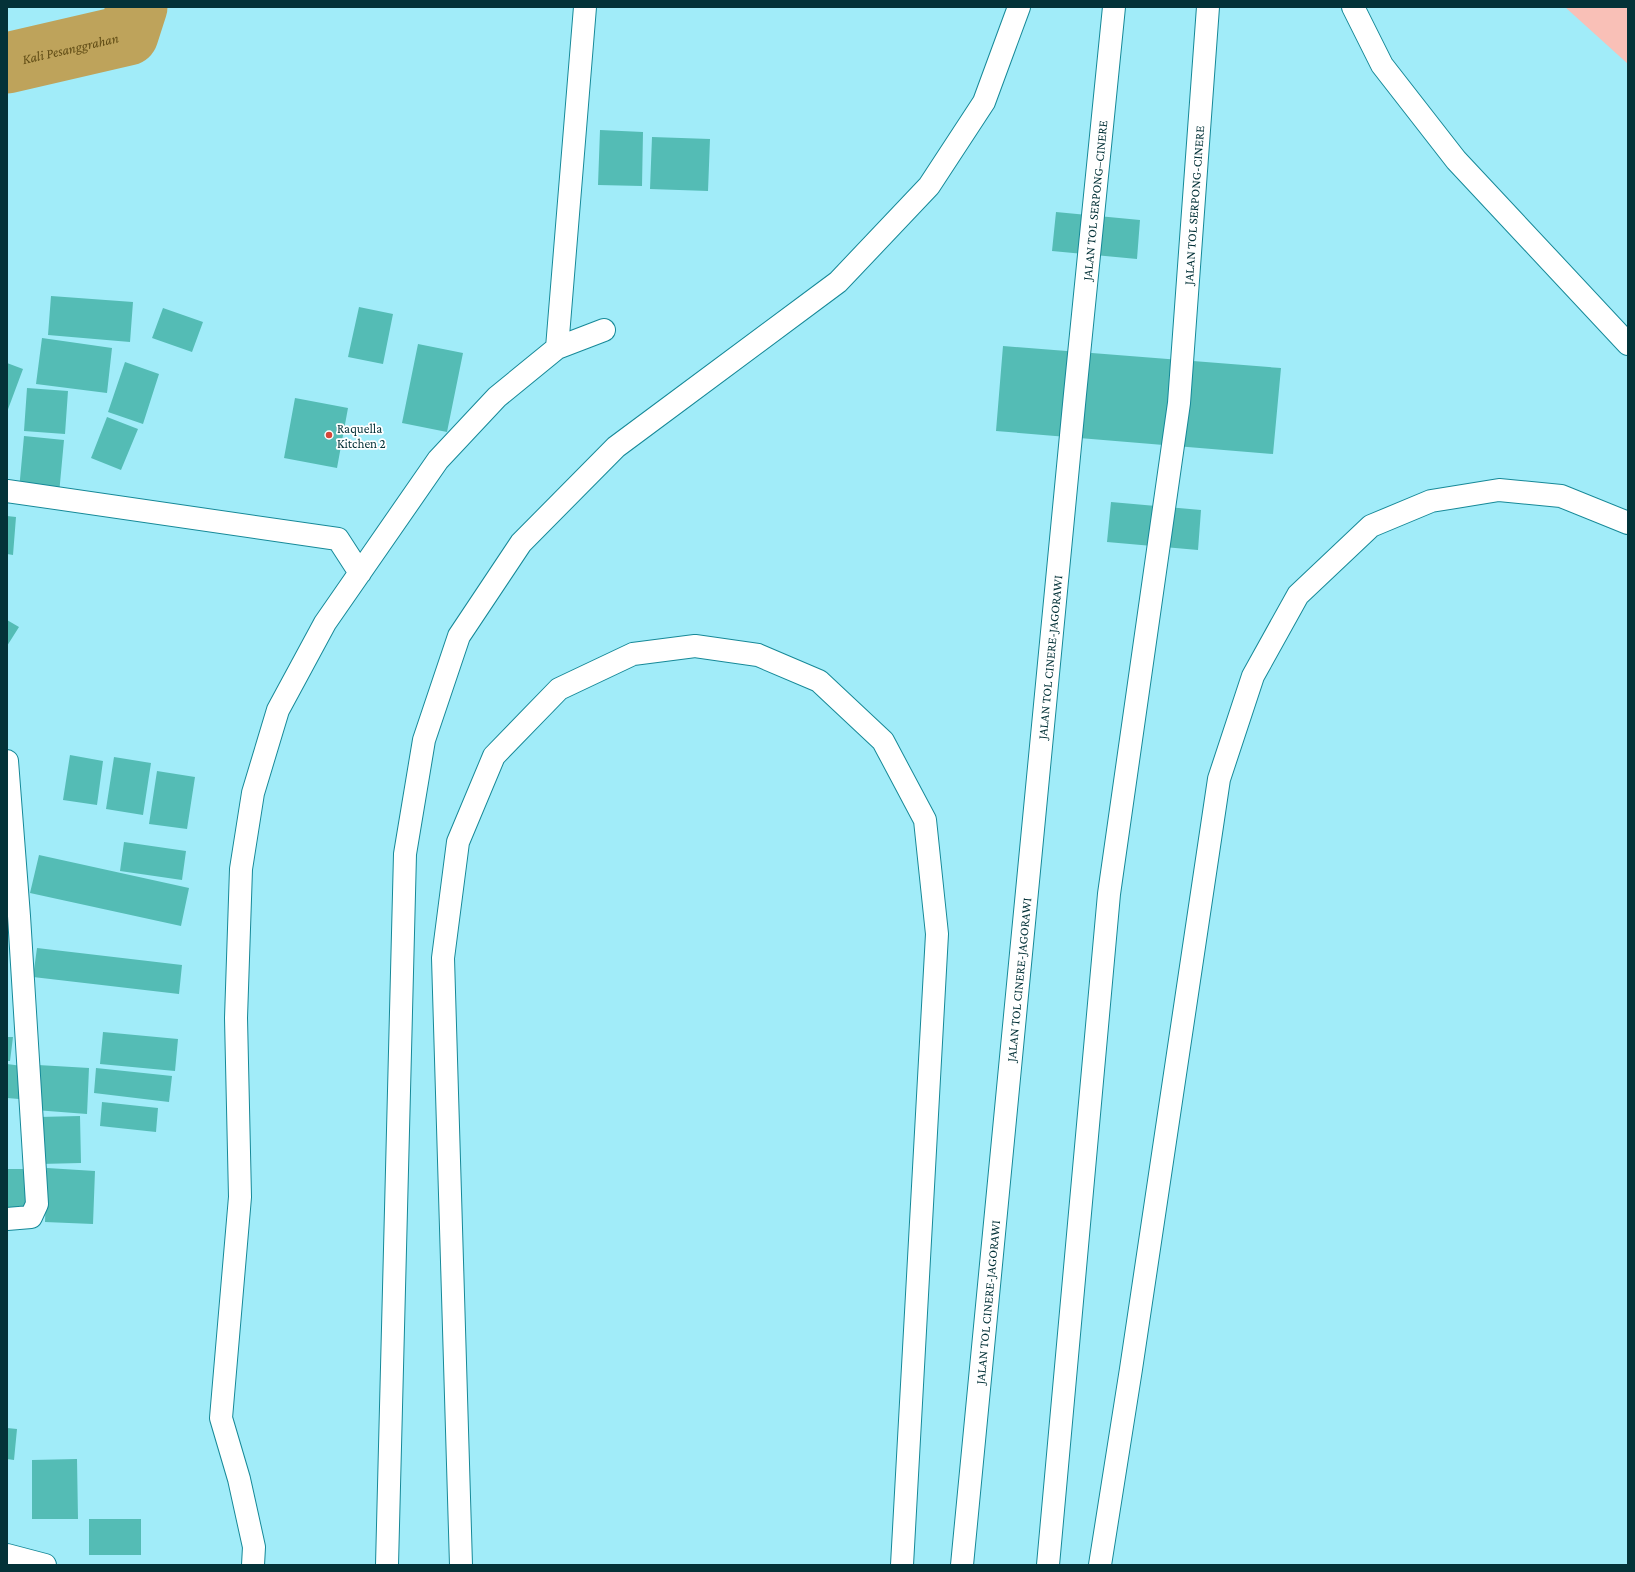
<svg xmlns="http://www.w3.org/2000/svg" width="1635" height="1572" font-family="'Crimson Pro',serif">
<rect width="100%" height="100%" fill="#a1ecf9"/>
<path fill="#f9c0b7" d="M1565,7h63v57z"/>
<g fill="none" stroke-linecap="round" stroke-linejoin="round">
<path stroke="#bea35b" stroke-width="61" id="s1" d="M7,63l121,-28 9,-28"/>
</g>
<path fill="#54bcb5" d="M600,130l43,2 -1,54 -44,-1z
M652,137l58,2 -2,52 -58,-2z
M1056,212l84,8 -3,39 -85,-8z
M51,296l82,6 -3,40 -82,-7z
M359,307l34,7 -10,50 -35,-7z
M163,308l40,14 -11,30 -40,-14z
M42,338l70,10 -5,45 -71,-9z
M418,344l45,9 -16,79 -45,-9z
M1003,346l278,22 -8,86 -277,-23z
M125,362l34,12 -16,50 -35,-12z
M7,363l16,6 -16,43z
M27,388l41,3 -3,43 -41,-3z
M295,398l53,10 -11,60 -53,-10z
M107,417l31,12 -17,41 -30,-12z
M24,436l40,4 -5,54 -40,-4z
M1111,502l90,8 -3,40 -91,-8z
M7,516l9,1 -3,38 -6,-1z
M7,620l12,7 -12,19z
M70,755l33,6 -6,44 -34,-5z
M114,757l37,6 -8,52 -37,-6z
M157,771l38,6 -8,52 -38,-5z
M124,842l62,9 -4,29 -62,-9z
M39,855l150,33 -8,38 -151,-33z
M37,948l145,17 -3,29 -146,-17z
M103,1032l75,7 -3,32 -75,-7z
M7,1037h6l-3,24h-3z
M7,1064l15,2 -3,33 -12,-1z
M38,1065l51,3 -2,46 -52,-4z
M96,1068l76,8 -3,26 -75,-9z
M102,1102l56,6 -2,24 -56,-6z
M80,1116l1,47 -41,1 -1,-47z
M47,1168l48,3 -2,53 -48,-2z
M7,1169h21l1,43h-22z
M7,1428l10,1 -3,31 -7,-1z
M77,1459l1,60h-46v-59z
M89,1519h52v36h-52z"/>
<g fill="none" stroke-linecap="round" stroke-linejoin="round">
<defs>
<path id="street" d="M585,7l-28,341 47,-18
M7,491l331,48 22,34
M7,761l12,155 18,288 -6,13 -24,2
M7,1555l38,10
M253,1565l1,-18 -15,-68 -18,-61 19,-221 -4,-179 5,-149 12,-76 25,-83 47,-87 113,-163 59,-63 60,-49"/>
<g id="highway">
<path d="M1353,7l29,58 74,95 172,184"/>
<path d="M387,1565l18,-711 19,-114 35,-104 62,-93 95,-96 222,-165 91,-96 55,-84 35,-95"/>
<path d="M461,1565l-18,-607 15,-116 36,-86 65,-67 74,-35 62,-8 63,9 61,26 64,60 42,79 12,114 -35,631"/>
<path id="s2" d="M962,1565l113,-1171 39,-387"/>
<path id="s3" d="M1048,1565l61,-671 70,-491 29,-396"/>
<path d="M1100,1565l31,-196 88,-590 34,-103 45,-81 73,-69 60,-25 68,-11 62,6 67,27"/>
</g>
</defs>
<use href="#street" stroke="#168998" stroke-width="24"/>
<use href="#highway" stroke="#168998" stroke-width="24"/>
<use href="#street" stroke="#fff" stroke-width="22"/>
<use href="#highway" stroke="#fff" stroke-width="22"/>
</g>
<circle fill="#d44638" stroke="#fff" stroke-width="1.5" cx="329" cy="435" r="4"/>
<g text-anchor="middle" stroke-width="3.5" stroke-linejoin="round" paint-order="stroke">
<g font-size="13" fill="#043238" stroke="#fff">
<text dy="5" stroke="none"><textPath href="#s2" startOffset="1371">JALAN TOL SERPONG–CINERE</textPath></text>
<text dy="5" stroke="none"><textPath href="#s3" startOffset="1368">JALAN TOL SERPONG-CINERE</textPath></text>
<text dy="5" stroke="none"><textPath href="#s2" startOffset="912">JALAN TOL CINERE-JAGORAWI</textPath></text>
<text dy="5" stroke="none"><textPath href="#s2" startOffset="588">JALAN TOL CINERE-JAGORAWI</textPath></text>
<text dy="5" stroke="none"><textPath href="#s2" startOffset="264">JALAN TOL CINERE-JAGORAWI</textPath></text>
</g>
<g font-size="13" fill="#043238" stroke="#fff" text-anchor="start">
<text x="337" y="433">Raquella<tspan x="337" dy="15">Kitchen 2</tspan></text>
</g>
<g font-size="14" font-style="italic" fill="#604c15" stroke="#fff">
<text dy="5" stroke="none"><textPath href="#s1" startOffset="65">Kali Pesanggrahan</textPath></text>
</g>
</g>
<rect width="1635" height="1572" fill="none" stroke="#043238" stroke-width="16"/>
</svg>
